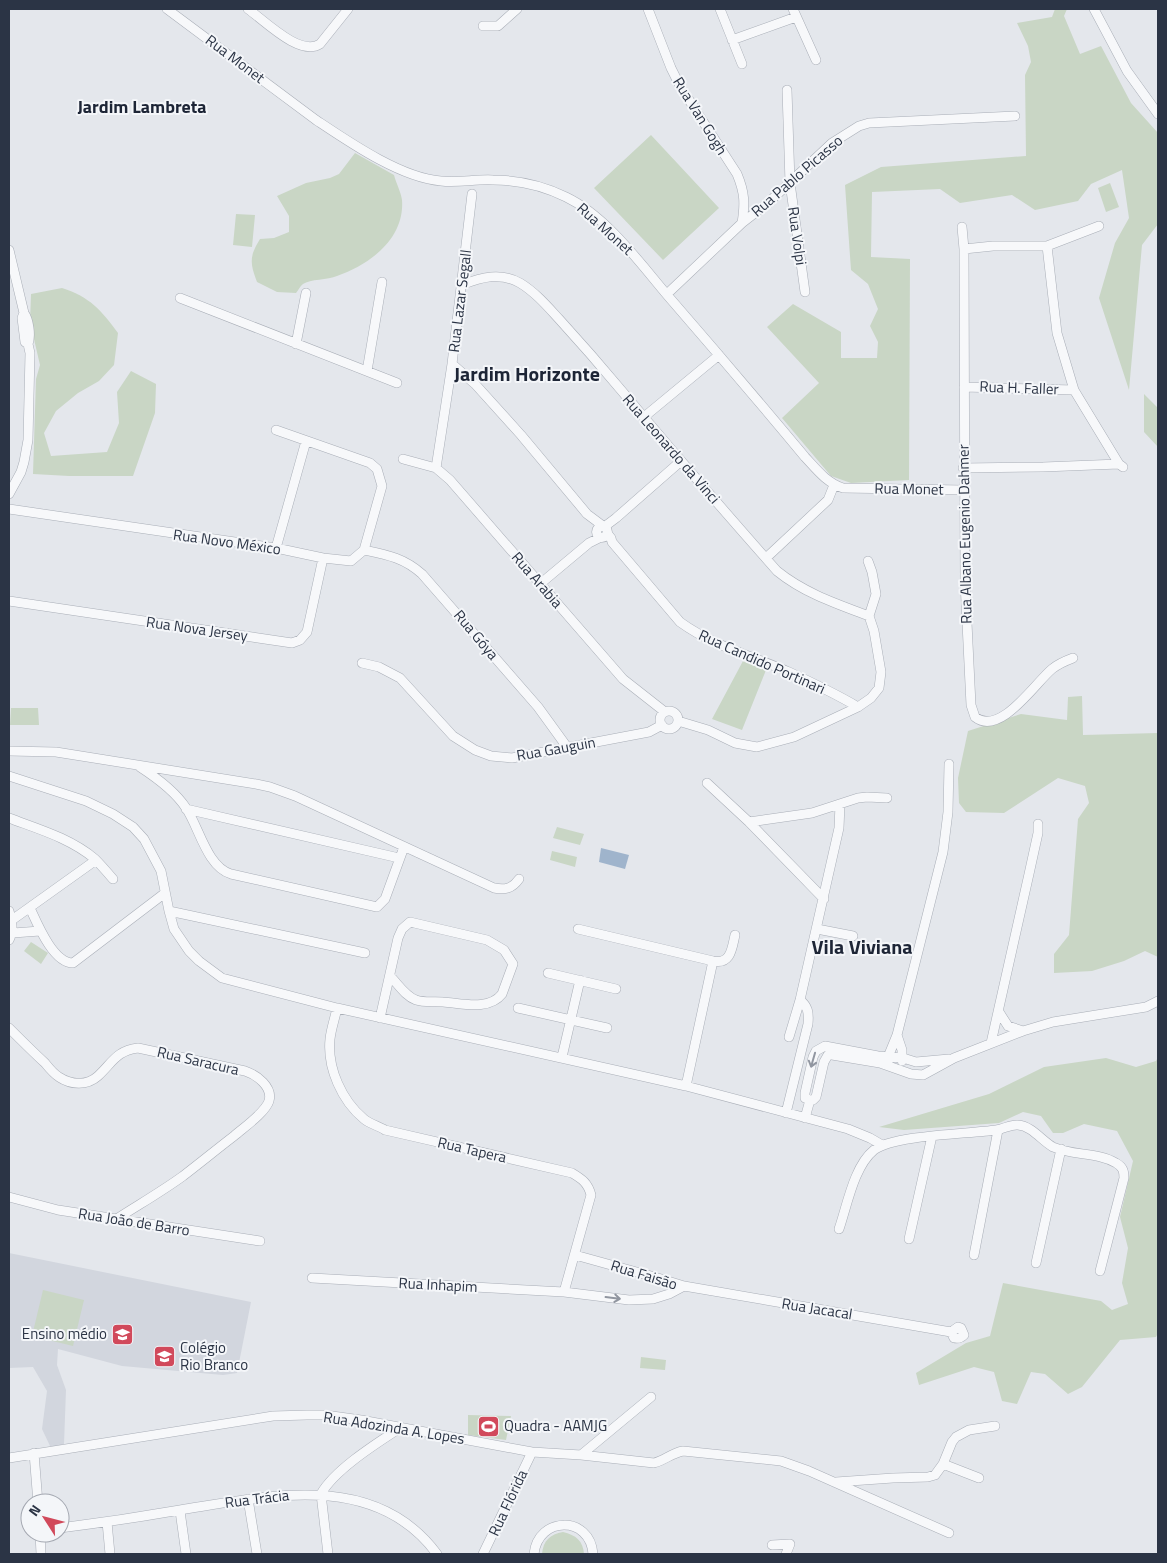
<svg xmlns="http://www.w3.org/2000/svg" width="1167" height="1563" font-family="'Titillium Web',sans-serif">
<rect width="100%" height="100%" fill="#e4e7ec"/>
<path fill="#d2d6de" d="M9,1253l242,49 -14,71 -14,2 -101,-9 -64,-17 -1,16 9,25 -2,54 -13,4 -9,-19 5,-38 -14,-24 -24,1z"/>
<path fill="#c9d6c5" d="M1055,9h12l-3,7 16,38 21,-8 30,57 27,30v91l-16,21 -13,145 -30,-92 16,-55 14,-25 -7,-48 -31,14 -13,17 -43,9 -23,-15 -52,8 -20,-14 -68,3 -1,65 39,2 -1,221 -58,3 -20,-7 -49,-58 37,-35 -52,-56 26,-23 48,28v26h36l1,-16 -8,-16 8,-17 -10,-25 -17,-14 -6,-85 36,-18 145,-11 -1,-81 6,-13 -3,-16 -11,-23 35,-6z
M651,135l68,73 -56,52 -69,-72z
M355,153l39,22c2,8 7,17 8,25 3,39 -33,65 -65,76 -9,4 -27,3 -34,8 -3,2 -5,7 -7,9l-19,-1 -20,-10c-7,-19 -8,-25 3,-43l14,-1 15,-6v-16l-12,-20 29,-13 24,-5 9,-4z
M1110,183l9,24 -13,5 -8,-24z
M236,214l19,1 -3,32 -19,-2z
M62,288c28,9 39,22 56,45l-4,32 -15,16 -21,12 -22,18 -12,22 7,23 56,-4 12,-29 -2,-31 14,-21 25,13 -1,29 -22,63h-64l-36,-2 3,-95 4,-14 -10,-43 1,-28z
M1144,394l14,14v39l-14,-15z
M743,661l23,9 -24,60 -30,-11z
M1082,696l1,39 75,-2v224l-13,-6 -21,10 -32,10 -38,2v-19l15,-19 9,-116 11,-16 -4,-17 -27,-8 -54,35 -38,-1 -7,-9 -1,-25 10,-47 53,-17 46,6 1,-23z
M11,708h27l1,17h-29z
M557,827l27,7 -4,11 -27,-7z
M552,851l25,6 -2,10 -25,-7z
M31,942l17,11 -7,11 -17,-13z
M1158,1057v276l-2,4 -36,3 -38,47 -14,7 -23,-20 -14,-2 -14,32 -15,-3 -8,-29 -20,-5 -55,18 -3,-12 50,-30 24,-7 13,-53 98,18 11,9 16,-6 -6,-21 6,-35 -8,-31 13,-56 -16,-30 -33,-7 -21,9h-10l-12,-17 -18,-4 -24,11 -95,7 -25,-3 110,-33 55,-27 62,-9 30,9 20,-6z
M43,1290l41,10 -11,46 -41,-10z
M641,1357l25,3 -1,10 -25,-2z
M468,1415l43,1 -5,24 -38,-5z
M563,1532c13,3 20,9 21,22h-42c1,-13 8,-20 21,-22z"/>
<path fill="#9fb4cc" d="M601,848l28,7 -4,14 -26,-7z"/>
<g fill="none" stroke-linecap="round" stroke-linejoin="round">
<defs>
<path id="street" d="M167,9l149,111c33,22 85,58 125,61 17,2 35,-2 52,-1 26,0 51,6 73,17 40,19 74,66 102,99 46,53 92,107 137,161 12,13 22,26 38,31l120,2
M248,9c17,12 52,48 72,35l28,-35
M648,9l23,59 9,18 57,88c8,19 8,30 5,49
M720,9l22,55
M793,9l23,51
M1094,9l33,62 31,43
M483,26h15l19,-17
M732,40l64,-23
M787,90l3,93 15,109
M962,227l2,22 1,333 6,123 4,12c25,20 60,-34 77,-48 6,-5 13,-8 21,-11
M1047,246l10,87 17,57 45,74
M964,249l29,-3h54l52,-20
M9,250l15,63c5,7 7,23 4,31l-3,-2 -3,-24 2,-5
M462,285c19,-8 39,-13 58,-2 15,9 27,23 39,36 21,23 42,47 62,71 51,61 103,121 156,181 27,22 60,33 92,45
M667,294l75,-71 27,-21 63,-59 27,-17 10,-3 146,-7
M180,298l217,85
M296,344l10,-51
M452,364l23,20 46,51 66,79 16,12
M367,371l15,-89
M964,387l110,3
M644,417l75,-62
M403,459l33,9 14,12 173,199 42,33
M436,468l16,-104 20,-170
M963,468l80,-1 76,-3 4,3
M9,494l12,-22 3,-10 4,-22 2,-87 -2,-9
M9,509l267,39 47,10 28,3 13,-11 18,-64 -5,-17 -7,-6 -94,-33
M596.5 532a5.5 5.5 0 1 1 11 0a5.5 5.5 0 1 1-11 0Z
M604,527l12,-9 65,-57
M607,533l4,5 1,4 68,80c33,24 72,34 109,50 24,11 47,22 69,35
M276,548l30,-107
M364,550c24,5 40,8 58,24l116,133 29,40
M766,558l62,-58 6,-15
M540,584l49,-41 12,-6
M9,601l283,42 8,-3 7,-8 16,-74
M362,663l17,4 21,11 53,58 22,14 16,6 21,2 137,-26 13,-7
M660 720a9 9 0 1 1 18 0a9 9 0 1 1-18 0Z
M678,721l30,9 27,13 22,4 37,-10 64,-30 13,-9 8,-10 2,-16 -7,-41 -5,-15 7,-22 -4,-22 -4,-11
M9,751l47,1 200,32 14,3 25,9 199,92c11,2 18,1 25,-9
M140,767c17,11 35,24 46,41 13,19 21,59 45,66l146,33 8,-8 19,-52
M9,776l77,25 27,13 20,13 11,12 17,32 8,40 5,18 15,22 10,10 23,17 115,30 349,78 162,43 22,9 12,7
M707,783l42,39 75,77
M186,809l213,49
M9,818c29,11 61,20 86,41 6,6 12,13 18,20
M749,822l63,-9 46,-15 9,-1 20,1
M30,908c7,15 23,55 43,55l92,-70
M9,911c3,10 5,19 0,29
M169,911l196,42
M12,920l84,-60
M578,929l135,32 -27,125
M817,929l36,7
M13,933l27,-2
M713,961c18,4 19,-13 22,-26
M548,973l68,16
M337,1008c-2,10 -6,21 -7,31 -3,29 12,62 34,80 6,5 15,7 21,11l187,43c10,6 16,10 19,22l-27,97
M518,1008l89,20
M999,1012l9,14 15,5
M380,1018l18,-80 4,-9 8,-7 77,18 17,10 9,14 -11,30c-13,17 -41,9 -59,8 -9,-1 -18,1 -27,-2 -11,-4 -18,-16 -26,-24
M9,1028c12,12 24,24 36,35 4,5 9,11 14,14 12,8 28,9 39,-1 15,-14 18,-25 40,-28l107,23c12,4 28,16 24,30 -4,12 -26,27 -35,35 -17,13 -34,27 -51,40 -22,16 -45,29 -68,44
M897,1035l5,15v11
M789,1037l11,-37 39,-172 1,-24
M991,1043l38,-169 9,-41v-9
M562,1057l18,-77
M888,1065v-8l9,-22 46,-183 5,-40 1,-48
M810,1100l-5,-2v-5l8,-36 3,-6 9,-5 53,10 25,2 13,4 33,-3
M786,1113l22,-89c1,-11 0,-18 -8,-24
M805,1118l5,-18h3l3,-3 8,-35 4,-7h4l48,8 31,11 12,1 31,-17 69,-27 30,-9 93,-15 12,-6
M9,1197l49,13 202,31
M839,1229c8,-23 15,-63 35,-79 20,-15 94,-16 122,-20 8,-1 15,-6 22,-5 14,1 24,16 35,22 20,9 45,5 63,16 7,4 8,8 8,15l-24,93
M909,1239l23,-103
M575,1255l83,23 26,8 267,46 7,-5 3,1 3,7c-3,3 -6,4 -10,3l-3,-6
M974,1255l24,-125
M1036,1263l25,-114
M312,1278l252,14 65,8 24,-1 16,-5 15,-8
M34,1453l4,50
M581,1455l70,-58
M9,1458l264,-42 34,-1h18l36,5 171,32 49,3 73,8c11,-3 18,-10 29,-12l98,10 28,10 140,62
M943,1464l36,14
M836,1482l57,-4 35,-1 7,-2 8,-11 9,-22 4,-5 13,-7 26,-4
M248,1499l9,55
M180,1511l6,43
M107,1522l3,32
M60,1528c40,-5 80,-11 120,-18 88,-14 195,-40 257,44
M40,1533l1,21
M772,1545l18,-1 -4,10
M328,1554l-7,-60c13,-24 56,-51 79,-66
M483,1554l49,-102
M534,1554c4,-38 56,-39 59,0"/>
</defs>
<use href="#street" stroke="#a9aeb7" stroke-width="10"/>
<use href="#street" stroke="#f7f8fa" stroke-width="9"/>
</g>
<defs><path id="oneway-shaft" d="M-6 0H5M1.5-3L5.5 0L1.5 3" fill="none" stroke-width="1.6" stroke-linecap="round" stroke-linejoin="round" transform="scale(1.25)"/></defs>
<g stroke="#9196a0">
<use href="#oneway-shaft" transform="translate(813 1060) rotate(106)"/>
<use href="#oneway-shaft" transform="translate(613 1298) rotate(7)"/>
</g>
<defs>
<symbol id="school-square" viewBox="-11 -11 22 22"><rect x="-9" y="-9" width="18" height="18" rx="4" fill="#d1495b" stroke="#f4f6f9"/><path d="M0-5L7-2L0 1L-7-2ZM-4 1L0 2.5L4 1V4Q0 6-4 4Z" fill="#fff"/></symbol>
<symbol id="stadium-square" viewBox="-11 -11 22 22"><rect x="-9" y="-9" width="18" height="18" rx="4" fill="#d1495b" stroke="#f4f6f9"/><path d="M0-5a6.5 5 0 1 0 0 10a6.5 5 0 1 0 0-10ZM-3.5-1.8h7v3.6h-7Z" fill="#fff"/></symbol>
</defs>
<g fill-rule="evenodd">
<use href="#school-square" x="110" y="1322" width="25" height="25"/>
<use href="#school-square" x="152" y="1344" width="25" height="25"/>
<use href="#stadium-square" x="476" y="1414" width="25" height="25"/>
</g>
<g text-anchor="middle" stroke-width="4" stroke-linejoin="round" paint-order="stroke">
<g font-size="15" fill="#2b3445" stroke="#f4f6f9">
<text transform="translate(235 59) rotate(37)" y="5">Rua Monet</text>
<text transform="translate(700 116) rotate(58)" y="5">Rua Van Gogh</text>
<text transform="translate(797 176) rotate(-41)" y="5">Rua Pablo Picasso</text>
<text transform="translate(605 229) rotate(42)" y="5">Rua Monet</text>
<text transform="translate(797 236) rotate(82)" y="5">Rua Volpi</text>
<text transform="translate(460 301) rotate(-83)" y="5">Rua Lazar Segall</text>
<text transform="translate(1019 388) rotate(2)" y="5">Rua H. Faller</text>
<text transform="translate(671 449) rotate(49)" y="5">Rua Leonardo da Vinci</text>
<text transform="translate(909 489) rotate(1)" y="5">Rua Monet</text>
<text transform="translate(965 534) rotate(-91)" y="5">Rua Albano Eugenio Dahmer</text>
<text transform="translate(227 542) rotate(8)" y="5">Rua Novo México</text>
<text transform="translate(537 580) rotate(49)" y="5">Rua Arabia</text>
<text transform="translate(197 629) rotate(8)" y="5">Rua Nova Jersey</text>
<text transform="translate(476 635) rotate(50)" y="5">Rua Góya</text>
<text transform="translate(762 662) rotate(24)" y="5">Rua Candido Portinari</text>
<text transform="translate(556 749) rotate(-10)" y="5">Rua Gauguin</text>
<text transform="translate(198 1061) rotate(13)" y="5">Rua Saracura</text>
<text transform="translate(472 1150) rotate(13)" y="5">Rua Tapera</text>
<text transform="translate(134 1222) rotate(9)" y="5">Rua João de Barro</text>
<text transform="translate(644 1275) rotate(17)" y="5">Rua Faisão</text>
<text transform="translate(438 1285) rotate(3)" y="5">Rua Inhapim</text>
<text transform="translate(817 1309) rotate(9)" y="5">Rua Jacacal</text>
<text transform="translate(394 1428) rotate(9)" y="5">Rua Adozinda A. Lopes</text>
<text transform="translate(257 1499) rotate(-7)" y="5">Rua Trácia</text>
<text transform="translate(508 1503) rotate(-65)" y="5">Rua Flórida</text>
</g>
<g font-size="15" fill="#2b3445" stroke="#f4f6f9" text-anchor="start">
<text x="107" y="1339" text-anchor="end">Ensino médio</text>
<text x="180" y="1353">Colégio<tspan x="180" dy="17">Rio Branco</tspan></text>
<text x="504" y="1431">Quadra - AAMJG</text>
</g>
<g font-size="18" font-weight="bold" fill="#1d2536" stroke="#f4f6f9">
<text x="142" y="113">Jardim Lambreta</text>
</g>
<g font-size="20" font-weight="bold" fill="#1d2536" stroke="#f4f6f9">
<text x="527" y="381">Jardim Horizonte</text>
<text x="862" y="954">Vila Viviana</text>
</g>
</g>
<rect width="1167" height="1563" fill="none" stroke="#2b3445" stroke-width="20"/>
<g transform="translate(45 1518) rotate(306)"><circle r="24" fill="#f4f6f9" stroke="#a4a8b1"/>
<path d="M0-4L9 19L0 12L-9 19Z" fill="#d1495b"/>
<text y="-8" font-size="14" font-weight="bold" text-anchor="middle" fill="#2b3445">N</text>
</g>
</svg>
